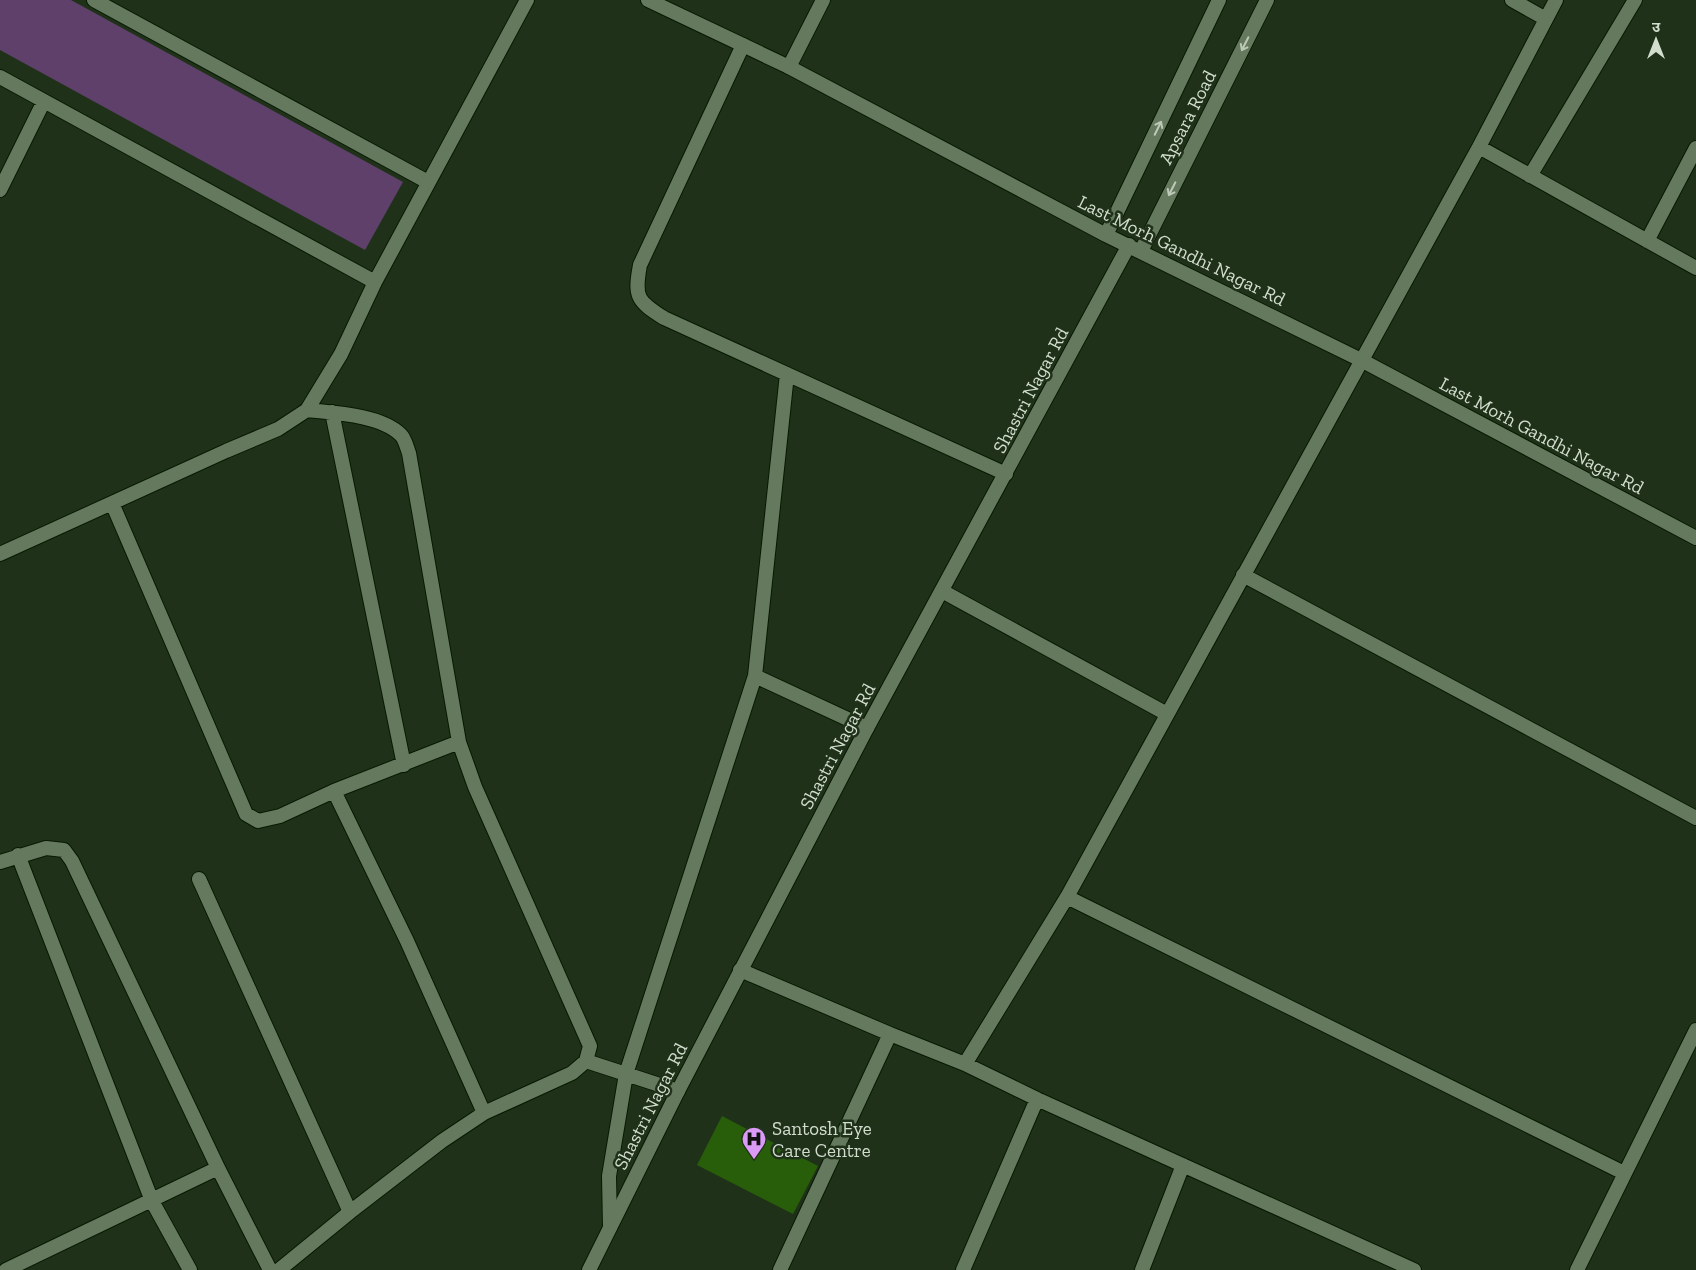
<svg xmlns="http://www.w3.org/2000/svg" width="1696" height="1270" font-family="'Zilla Slab','Noto Sans Devanagari',serif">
<rect width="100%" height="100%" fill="#1f3219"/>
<path fill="#5e406b" d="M0,0h71l332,182 -38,68 -365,-200z"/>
<path fill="#285e0a" d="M722,1116l96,50 -25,48 -96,-49z"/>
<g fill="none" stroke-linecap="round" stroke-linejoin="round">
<defs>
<path id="minor" d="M94,0l334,182
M1512,0l34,19
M743,45l-103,220c-6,32 -3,36 24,53l342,156
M789,67l34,-67
M0,77l375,205
M1479,147l217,121
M1530,176l105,-176
M0,190l44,-89
M1647,241l49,-93
M332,412l72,353
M112,503l134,311 12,7 22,-5 54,-25 125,-49
M0,554l226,-103 52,-22 29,-19 34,-56 34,-72 152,-282
M1243,575l453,243
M942,591l225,123
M755,676l112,52
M334,791l73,150 77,172
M18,855l134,346 38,69
M0,862l46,-14 18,2 8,11 146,307 52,102
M199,879l151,333
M1067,897l557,276
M740,970l150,64
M586,1061l92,30
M965,1064l102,-167 412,-750 77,-147
M610,1227l-1,-51 17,-102 129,-398 32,-302
M6,1270l212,-102
M279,1270l71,-58 92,-71 42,-28 88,-40 14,-12 4,-15 -115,-259 -16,-45 -50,-289c-2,-5 -4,-14 -8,-18 -20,-20 -66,-22 -94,-25
M780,1270l110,-236 75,30 72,35 377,171
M963,1270l74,-171
M1142,1270l41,-105
M1577,1270l119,-240"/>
<path id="tertiary" d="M648,0l141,67 317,168 255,125 335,178
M1106,235l113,-235
M1141,251l126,-251
M589,1270l89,-179 189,-363 262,-483"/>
</defs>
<use href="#minor" stroke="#081903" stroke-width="16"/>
<use href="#tertiary" stroke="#081903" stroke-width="16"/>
<use href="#minor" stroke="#64795d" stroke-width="14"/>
<use href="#tertiary" stroke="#64795d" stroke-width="14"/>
</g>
<defs><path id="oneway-shaft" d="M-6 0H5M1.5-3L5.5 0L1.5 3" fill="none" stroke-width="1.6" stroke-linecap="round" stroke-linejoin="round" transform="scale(1.25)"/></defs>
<g stroke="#bcc9b7">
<use href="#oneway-shaft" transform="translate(1245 44) rotate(117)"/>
<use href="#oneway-shaft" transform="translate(1158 128) rotate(-64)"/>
<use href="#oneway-shaft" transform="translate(1172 189) rotate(117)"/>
</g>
<defs>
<symbol id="hospital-pin" viewBox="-11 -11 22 30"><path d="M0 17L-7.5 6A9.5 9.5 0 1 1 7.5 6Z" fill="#da9af6" stroke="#1f3219"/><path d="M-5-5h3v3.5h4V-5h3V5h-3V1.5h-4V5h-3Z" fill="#111"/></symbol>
</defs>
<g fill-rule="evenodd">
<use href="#hospital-pin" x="740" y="1125" width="28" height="38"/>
</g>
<g text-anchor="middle" stroke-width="5" stroke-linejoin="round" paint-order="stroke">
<g font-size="19" fill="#d2ddce" stroke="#1f3219">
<text transform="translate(1187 117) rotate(-63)" y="7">Apsara Road</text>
<text transform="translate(1182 250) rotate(26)" y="7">Last Morh Gandhi Nagar Rd</text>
<text transform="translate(1030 390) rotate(-62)" y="7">Shastri Nagar Rd</text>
<text transform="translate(1542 435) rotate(28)" y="7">Last Morh Gandhi Nagar Rd</text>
<text transform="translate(837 746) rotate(-62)" y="7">Shastri Nagar Rd</text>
<text transform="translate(650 1106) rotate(-63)" y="7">Shastri Nagar Rd</text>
</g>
<g font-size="19" fill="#d2ddce" stroke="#1f3219" text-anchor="start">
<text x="772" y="1135">Santosh Eye<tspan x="772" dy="22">Care Centre</tspan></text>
</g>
</g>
<g transform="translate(1656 40)" stroke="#1f3219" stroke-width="4" paint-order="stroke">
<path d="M0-4L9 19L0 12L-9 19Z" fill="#d2ddce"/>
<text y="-8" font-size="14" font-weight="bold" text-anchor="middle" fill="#d2ddce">उ</text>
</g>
</svg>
